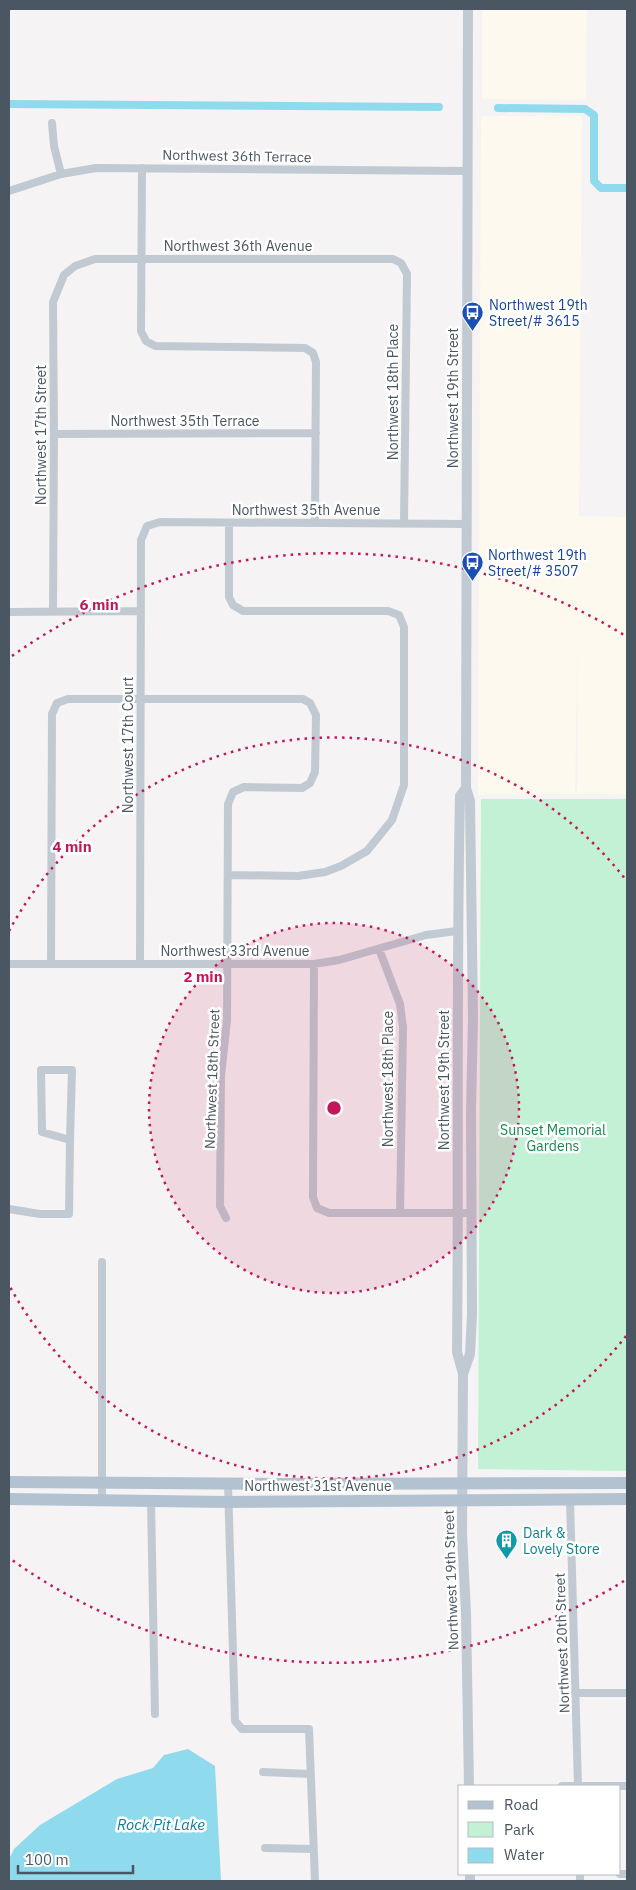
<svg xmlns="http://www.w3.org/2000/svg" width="636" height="1890" font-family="'IBM Plex Sans',sans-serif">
<rect width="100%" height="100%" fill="#f5f3f3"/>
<path fill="#fdf9ef" d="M482,9h105l-1,91 -104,-1z
M481,116h101l-3,400 48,1v278l-50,-1 1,-170 -3,170 -97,1z"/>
<path fill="#c3f1d5" d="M481,799h146v672l-149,-2z"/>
<path fill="#90daee" d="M188,1749l27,17 6,115h-212v-22l5,-10 26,-24 77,-46 36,-11 11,-13z"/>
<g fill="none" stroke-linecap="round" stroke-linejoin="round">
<path stroke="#90daee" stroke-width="8" d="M9,104l430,3
M498,108l87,1 9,6v66l7,7h26"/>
<path stroke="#c1cad2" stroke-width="8" d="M52,123l2,23 7,28
M142,168l-1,163 5,10 9,5 150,2 8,5 3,9 -1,161
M9,191l52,-17 35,-6 371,3
M54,434l262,-1
M53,611l1,-177 -1,-132 11,-27 11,-9 20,-7h298l8,4 6,11 -3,249
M9,612l132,-1
M228,875l70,1 27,-4 16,-6 26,-15 25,-31 12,-35v-158l-5,-12 -11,-4h-145l-10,-6 -4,-8v-74
M379,949l21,55 3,23 -3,186
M9,964h305l25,-4 87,-25 31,-4
M51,964l1,-250 5,-11 11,-4h235l7,4 6,12 -1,57 -5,11 -8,5 -58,-1 -11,5 -5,12 -1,216 -6,56 -1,130 6,12
M140,964l1,-424 6,-14 13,-4 306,2
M314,964l-1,233 4,11 12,5h143
M41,1070h31l-2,70 -28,-8z
M9,1209l31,5h29l1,-74
M228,1484l7,237 7,8h67l6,152
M102,1500v-238
M570,1500l8,286
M151,1501l4,213
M575,1693h52
M263,1772l47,2
M562,1786h65
M265,1848l48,1
M580,1874v7
M620,1874h7"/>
<path stroke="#c1cad2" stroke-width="10" d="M466,788l-6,8c-4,185 -1,371 -3,556l6,22 -1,160 4,79 3,173
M463,1374l7,-20 2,-39 -1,-205 2,-92 -3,-217 -4,-13 2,-779
M470,1874v7"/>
<path stroke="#b3c2d1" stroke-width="12" d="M9,1482l268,2 350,-1
M9,1499l219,3 399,-3"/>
</g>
<circle cx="334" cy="1108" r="185" fill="#c2185b" fill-opacity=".12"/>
<g fill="none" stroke="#c2185b" stroke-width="2.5" stroke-dasharray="2.5 5">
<circle cx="334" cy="1108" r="185"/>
<path d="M626 1336A370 370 0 0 1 9 1285M9 931A370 370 0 0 1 626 880"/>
<path d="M624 1581A555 555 0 0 1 12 1560M12 656A555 555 0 0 1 624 635"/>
</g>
<defs>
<symbol id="bus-pin" viewBox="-11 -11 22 30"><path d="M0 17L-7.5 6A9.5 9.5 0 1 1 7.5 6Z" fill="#1a4fb4" stroke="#fff"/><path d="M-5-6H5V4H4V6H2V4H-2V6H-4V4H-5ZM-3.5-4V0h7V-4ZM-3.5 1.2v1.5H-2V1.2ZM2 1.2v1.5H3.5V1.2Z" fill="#fff"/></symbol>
<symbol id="building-pin" viewBox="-11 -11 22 30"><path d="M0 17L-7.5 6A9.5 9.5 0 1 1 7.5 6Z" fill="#0f9aa8" stroke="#fff"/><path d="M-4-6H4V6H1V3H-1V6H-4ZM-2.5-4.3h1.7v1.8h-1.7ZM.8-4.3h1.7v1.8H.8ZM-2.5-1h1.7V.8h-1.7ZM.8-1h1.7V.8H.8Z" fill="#fff"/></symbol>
</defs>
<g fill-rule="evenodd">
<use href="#bus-pin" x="460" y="300" width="25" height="34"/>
<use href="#bus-pin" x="460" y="550" width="25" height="34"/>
<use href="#building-pin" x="494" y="1528" width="25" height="34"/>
</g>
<g text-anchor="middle" stroke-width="5" stroke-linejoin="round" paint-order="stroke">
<g font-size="14" fill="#4a5661" stroke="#fff">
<text transform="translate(237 156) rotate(1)" y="5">Northwest 36th Terrace</text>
<text x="238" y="251">Northwest 36th Avenue</text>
<text transform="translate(393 392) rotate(-90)" y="5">Northwest 18th Place</text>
<text transform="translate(453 398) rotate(-90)" y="5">Northwest 19th Street</text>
<text x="185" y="426">Northwest 35th Terrace</text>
<text transform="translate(41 435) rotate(-90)" y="5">Northwest 17th Street</text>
<text x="306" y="515">Northwest 35th Avenue</text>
<text transform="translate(128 745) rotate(-90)" y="5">Northwest 17th Court</text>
<text x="235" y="956">Northwest 33rd Avenue</text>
<text transform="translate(212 1079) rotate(-88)" y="5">Northwest 18th Street</text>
<text transform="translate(388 1079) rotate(-90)" y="5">Northwest 18th Place</text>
<text transform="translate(444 1080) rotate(-90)" y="5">Northwest 19th Street</text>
<text x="318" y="1491">Northwest 31st Avenue</text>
<text transform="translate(451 1580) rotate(-92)" y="5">Northwest 19th Street</text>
<text transform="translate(562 1643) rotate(-92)" y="5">Northwest 20th Street</text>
</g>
<g font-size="14" fill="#164399" stroke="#fff" text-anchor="start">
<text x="489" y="310">Northwest 19th<tspan x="489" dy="16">Street/# 3615</tspan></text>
<text x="488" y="560">Northwest 19th<tspan x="488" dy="16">Street/# 3507</tspan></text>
</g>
<g font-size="14" fill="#17864f" stroke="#fff">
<text x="553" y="1135">Sunset Memorial<tspan x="553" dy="16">Gardens</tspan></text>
</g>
<g font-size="14" fill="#0d838f" stroke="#fff" text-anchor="start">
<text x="523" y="1538">Dark &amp;<tspan x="523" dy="16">Lovely Store</tspan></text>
</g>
<g font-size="15" font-style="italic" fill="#0c7c9b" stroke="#fff">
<text x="161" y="1830">Rock Pit Lake</text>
</g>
</g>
<circle cx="334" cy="1108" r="8" fill="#c2185b" stroke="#fff" stroke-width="2.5"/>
<g font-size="15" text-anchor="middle" font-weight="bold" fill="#c2185b" stroke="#fff" stroke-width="5" stroke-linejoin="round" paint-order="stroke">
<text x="99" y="610">6 min</text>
<text x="72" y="852">4 min</text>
<text x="203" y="982">2 min</text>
</g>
<rect width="636" height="1890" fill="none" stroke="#4a5661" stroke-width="20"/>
<rect x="458" y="1785" width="162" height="90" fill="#ffffff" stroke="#b7bbc0"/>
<rect x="468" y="1801" width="25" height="8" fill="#b3c2d1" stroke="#b7bbc0"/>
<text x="504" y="1810" font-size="15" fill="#4a5661">Road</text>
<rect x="468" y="1822" width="25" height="15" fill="#c3f1d5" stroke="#b7bbc0"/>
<text x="504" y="1835" font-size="15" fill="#4a5661">Park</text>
<rect x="468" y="1848" width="25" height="15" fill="#90daee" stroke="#b7bbc0"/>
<text x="504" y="1860" font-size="15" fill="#4a5661">Water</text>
<path d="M18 1865v8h115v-8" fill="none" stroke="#4a5661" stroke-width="2.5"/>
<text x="25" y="1865" font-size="15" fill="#4a5661" stroke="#ffffff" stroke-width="4" paint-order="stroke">100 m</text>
</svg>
